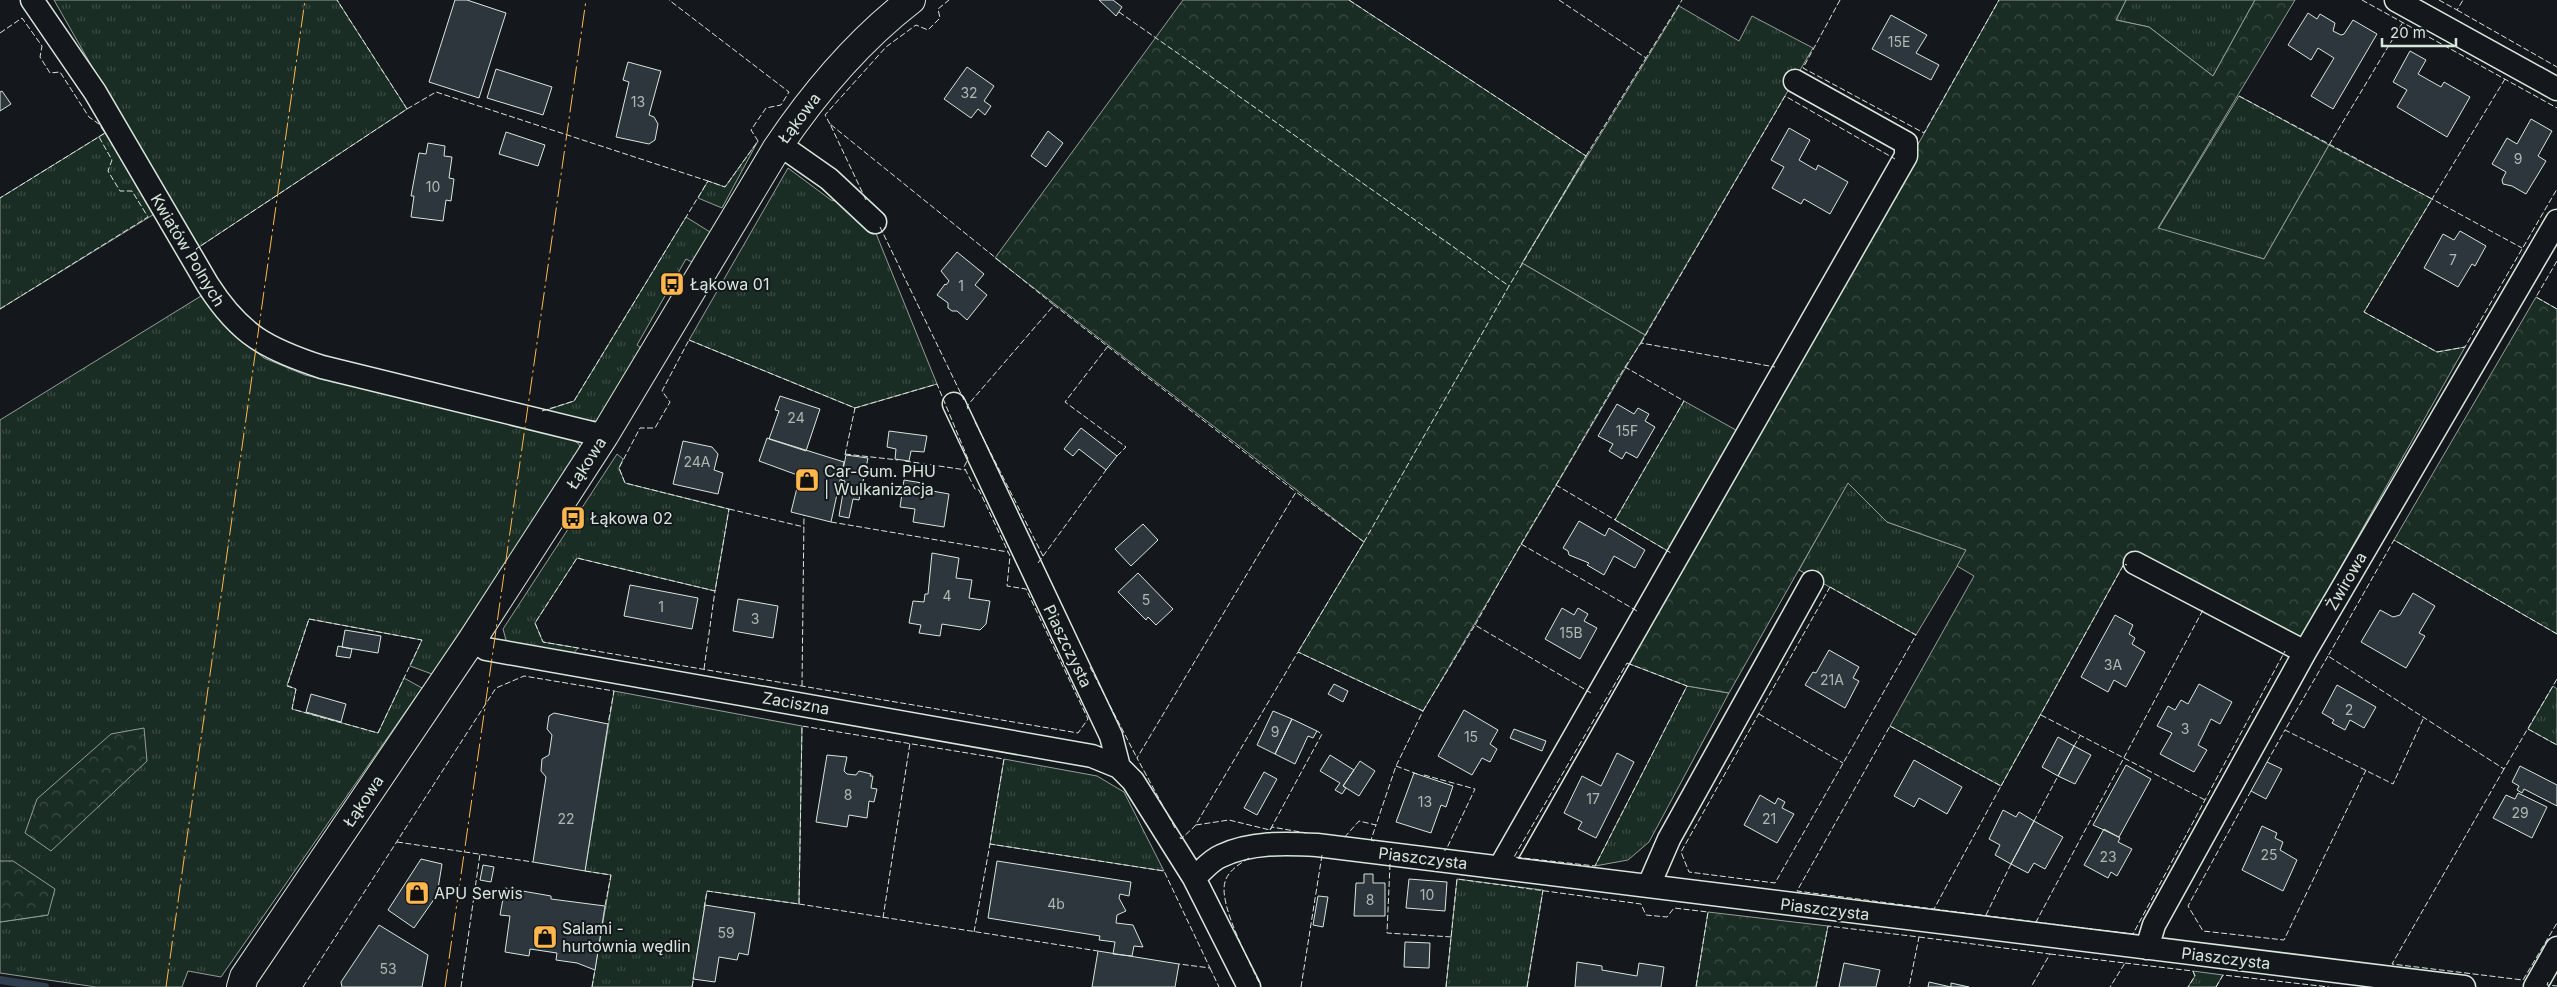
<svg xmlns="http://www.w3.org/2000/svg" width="2557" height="987" font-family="Inter,sans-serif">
<defs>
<pattern id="grass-tufts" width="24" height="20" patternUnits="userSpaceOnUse" patternTransform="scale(1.25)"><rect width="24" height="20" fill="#1a2d24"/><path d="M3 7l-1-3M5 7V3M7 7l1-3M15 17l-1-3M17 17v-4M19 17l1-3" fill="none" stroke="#3b4b43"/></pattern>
<pattern id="forest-crowns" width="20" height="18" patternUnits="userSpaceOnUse" patternTransform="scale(1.25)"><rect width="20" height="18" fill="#1a2d24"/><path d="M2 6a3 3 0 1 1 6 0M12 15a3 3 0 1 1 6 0" fill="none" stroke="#3b4b43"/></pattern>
</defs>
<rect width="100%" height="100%" fill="#14181c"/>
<path fill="url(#grass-tufts)" stroke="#939e99" d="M54,0h283l70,109 -211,140z
M2126,0h129l-42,76 -64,-49 -33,-7z
M1679,6l60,35 13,-25 61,32 -168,287 -123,-72z
M2239,96l90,49 -65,114 -106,-30z
M105,133l51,80 -156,96v-111z
M758,141l-36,67 -24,-10 10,-17 17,6z
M788,168l43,32 20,5 22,21 64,158 -82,24 -166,-68z
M686,217l24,15 -18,30 -6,-3 -49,86 4,3 -43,73h-15l-39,-10 30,-10z
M201,296l31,37 32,25 41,17 263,62 11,7 2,9 -149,221 -22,-8 12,-26 -113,-21 -22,66 9,4 -4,20 86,24 26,-55 18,10 -201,289 -33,-6 -6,16h-86l-96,-14v-51l48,-7 -48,-54v-441z
M1684,401l59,33 -70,120 -58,-34z
M617,454l6,5 -4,9 6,15 104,26 -14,82 -138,-33 -42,65 8,19 35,6 -6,7 -58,-9 -8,-6 -3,-11z
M1848,482l39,40 80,28 -51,85 -117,-65z
M1687,686l42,7 -80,149 -21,18 -33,6z
M2553,686l4,3v56l-29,-16z
M614,691l188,35 -3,178 -92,-13 -15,96h-100l19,-112 -26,-4z
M1004,759l93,17 27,16 40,79 -174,-27z
M1457,879l86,11 -16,97h-81z
M2193,971l30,4 -7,12h-28l7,-11z"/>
<path fill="url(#forest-crowns)" stroke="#939e99" d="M1183,0h166l237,156 -64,107 123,72 -222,376 -125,-59 66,-110 -369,-284z
M1999,0h127l-10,20 33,7 64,49 42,-76h40l-137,228 106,31 65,-114 103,54 -68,113 73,40 28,-5 -166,294 -168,-90 -130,235 -111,-60 84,-150 -17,-10 9,-16 -79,-28 -39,-39 -119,210 -42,-7 -60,-23z
M2536,297l21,12v325l-163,-94z
M144,728l3,33 -96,90 -26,-18 12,-34 74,-65z
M0,861h13l42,28 -7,26 -48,7z
M1708,912l120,14 -12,61h-120z"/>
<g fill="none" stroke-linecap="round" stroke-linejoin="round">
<path stroke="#2f3f4d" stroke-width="8" d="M0,980l45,7"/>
</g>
<path fill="#2c363c" stroke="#d8e6dc" d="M455,0h12l39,13 -27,85 -50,-16z
M1099,0h14l9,7 -6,9z
M2308,13l9,6 3,-5 15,9 -2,8 8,4 3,-1 9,-14 24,14 -44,75 -22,-13 23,-38 -16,-10 -7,12 -23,-15z
M1891,15l36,20 -11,18 23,12 -8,15 -59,-31z
M2410,51l16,9 -8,14 23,13 3,-5 26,15 -23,40 -50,-30 10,-17 -14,-8z
M628,62l33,9 -12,44 5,2 4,7 -3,16 -6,4 -33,-7 13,-55 -6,-2z
M967,67l27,19 -10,15 7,5 -6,9 -7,-6 -7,9 -27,-19z
M496,69l56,18 -9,28 -56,-17z
M2,91l9,13 -11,7v-19z
M2531,119l21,12 -14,25 8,5 -20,33 -14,-8 -9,-2 -1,-4 4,-8 -14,-8 15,-26 10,6z
M1789,128l21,12 -11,20 17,10 2,-5 30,17 -18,32 -26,-15 -3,5 -29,-16 12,-21 -13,-7z
M1048,131l15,12 -17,24 -15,-11z
M506,132l39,13 -7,21 -39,-12z
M428,143l17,3 -1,10 8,1 -3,21 5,1 -3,22 -5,-1 -3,21 -32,-4 3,-21h-3l8,-43 7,1z
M2460,231l26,15 -11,20 -3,-2 -14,23 -34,-19 19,-34 11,6z
M957,252l27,22 -9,11 12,10 -20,25 -10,-9h-5l-4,-3v-5l-11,-8 8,-11 1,1 3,-4 -8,-10z
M780,396l40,13 -14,42 -37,-12 10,-28 -4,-1z
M1617,404l17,10 4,-6 11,6 -4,7 10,6 -18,31 -11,-6 -4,7 -13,-8 4,-7 -15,-8z
M1081,428l36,28 -11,14 -27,-21 -6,7 -9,-7z
M889,431l38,5 -3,16 -13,-1 -2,10 -14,-2 1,-10 -9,-2z
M767,438l77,24 -13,60 -40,-10 9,-36 -41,-15z
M683,441l29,6 6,7 -4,16 9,3 -5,21 -45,-10z
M846,455l22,3 -9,42 -6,-1 -4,19 -10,-2 6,-35 -4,-1z
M904,480l18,3 -1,6 28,5 -5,33 -31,-5 2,-13 -15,-2z
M1579,521l26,15 4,-8 36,22 -10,18 -21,-12 -10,19 -17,-10 2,-2 -20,-8 -1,-4 -5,-3z
M1143,524l15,16 -27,26 -16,-17z
M932,553l27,5 -3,20 16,2 -3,18 21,3 -4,23 -6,6 -38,-6 -2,12 -21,-3 2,-8 -12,-2 4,-22 11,1 1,-8h3z
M1138,573l35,36 -17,16 -8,-8 -2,3 -28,-28z
M630,585l68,13 -6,31 -68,-13z
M2413,593l22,13 -16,27 6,3 -19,32 -45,-26 19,-32 13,7 7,-2z
M738,599l40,7 -5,32 -40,-7z
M1562,608l12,7 4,-7 10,6 -4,7 13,7 -17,31 -35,-20z
M2115,615l18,10 -4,9 6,4 -3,6 13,8 -19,35 -12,-7 -6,12 -27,-15z
M345,630l36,6 -3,17 -36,-6z
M338,646l14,3 -2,9 -14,-2z
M1829,650l30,17 -6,11 6,3 -14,27 -40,-23 8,-13 3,1z
M1334,684l14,7 -5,11 -15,-8z
M2199,684l33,18 -12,22 -9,-5 -13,26 9,5 -13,22 -34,-18 12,-21 -15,-7 11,-20 7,4 6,-10 7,4z
M2337,685l39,22 -12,21 -14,-8 -5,10 -13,-7 2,-3 -12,-7z
M311,694l35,10 -5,18 -35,-10z
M1464,710l34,20 -8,14 7,5 -7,13 -8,-4 -10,17 -34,-19z
M1273,711l19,8 -17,35 -18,-9z
M554,713l54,11 -23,147 -52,-9 13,-85 -5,-6 1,-12 7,-4 3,-20 -5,-6 2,-13z
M1292,719l25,12 -4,7 -5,-2 -13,28 -20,-10z
M1514,729l32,12 -4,10 -32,-13z
M2058,737l16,9 -16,30 -16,-9z
M2074,746l17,9 -16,29 -17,-8z
M1617,753l17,9 -38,76 -18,-9 4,-7 -18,-9 18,-37 19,10z
M827,755l20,2 -3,14 3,3 9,1 3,-4 12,3 -1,2h3l-2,12 6,1 -3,13 -5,-1 -2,17 -18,-3 -2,12 -31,-5z
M1330,755l24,15 -11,16 3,2 -4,6 -7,-4 5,-7 -20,-12z
M1914,760l48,27 -15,27 -28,-16 -5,9 -20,-11z
M1360,761l15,10 -16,25 -16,-10z
M2267,762l15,7 -16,30 -15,-8z
M2126,765l25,14 -32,58 -26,-12z
M2520,766l37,19v21l-33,-17 -2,4 -5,-3 2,-4 -7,-4z
M1264,772l13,7 -20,36 -13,-7z
M1414,773l39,13 -7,21 -5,-2 -10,28 -35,-11z
M2518,793l29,14 -15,31 -39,-20 13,-23 9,4z
M1760,795l15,9 3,-6 7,4 -3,6 12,6 -17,29 -33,-18z
M2003,810l13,7 3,-5 15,9 -23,43 -16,-9 5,-10 -11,-6z
M2034,821l29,16 -18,32 -11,-6 -6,10 -17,-9z
M2262,826l15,7 -2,5 8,4 -3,8 17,10 -14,31 -41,-21z
M2104,829l16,9 -2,4 14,7 -15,27 -6,-4 -3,6 -24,-13z
M421,859l21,5 -5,31 -23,33 -26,-18z
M997,861l134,21 -2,14 -9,-2 -1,4 7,13 -9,4 -1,8 17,2 10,22 -9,-1 -2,10 -19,-2 2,-12 -16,-2 1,-4 -112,-18z
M483,865l11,2 -3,15 -11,-2z
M1364,874h9v9h12v33h-31l2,-33h8z
M1409,879l38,3 -2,29 -39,-3z
M505,888l46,8v3l54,7 -10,64 -18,-7 -21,-3 1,-7 -27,-4 -1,7 -24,-4 5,-36 -10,-1z
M1318,896l10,1 -5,30 -10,-2z
M705,905l50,8 -7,42 -9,-2 -2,7 -18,-3 -4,25 -22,-3z
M379,925l49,30 -6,32h-80l-1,-5z
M1405,942l25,1 -1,25 -25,-1z
M1098,951l81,13 -4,23h-83z
M1577,962l25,4v4l35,6 2,-13 25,4 -3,20h-86z
M1844,963l36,7 -4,17h-37z
M1929,982l22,5v-4l18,4h-41z"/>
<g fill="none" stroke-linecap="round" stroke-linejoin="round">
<defs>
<path id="street" d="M32,0l63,92 113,193c32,50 59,64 114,82l282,69
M2396,0l161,89
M779,144l50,35 46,43
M954,404l157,332 8,31 14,14 61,97 55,109
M2135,563l170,89
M472,640l14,9 606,107 27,11
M1500,867l406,-711v-13l-111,-62
M1194,878c8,-7 17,-18 27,-22 29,-14 65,-13 96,-11l1147,142
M1649,885l20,-46 143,-257
M2147,948l7,-23 151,-273 252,-431
M2535,987l22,-39"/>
<path id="secondary" d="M241,987l3,-10 228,-337 132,-204 173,-288c37,-55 81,-107 134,-148"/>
</defs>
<use href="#street" stroke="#d8e6dc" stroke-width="25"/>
<use href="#secondary" stroke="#d8e6dc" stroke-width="30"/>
<use href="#street" stroke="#14181c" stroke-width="22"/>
<use href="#secondary" stroke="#14181c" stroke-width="28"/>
<path stroke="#d8e6dc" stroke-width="1" stroke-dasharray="6 2.5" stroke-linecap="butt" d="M1349,0l237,156 -77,130
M1559,0l87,58 36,-58
M1840,0l-37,68 121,65 75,-133
M2362,0l195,108
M2439,0l18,10 6,-10
M2457,10l100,57
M1119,12l390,274 -145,256
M0,33l22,-15 20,28 -2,11 10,16 10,-1 29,45 10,7 6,9 -105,65
M2505,79l-73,120 90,49
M2239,96l193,103 -68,113 73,40 28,-5 92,-158
M407,109l29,-17 272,89
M830,124l-5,-9 61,-68 30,-22 12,5 12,-12 -2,-9 11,-9
M2329,145l74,-123
M1586,156l60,-98
M866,200l-36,-76 224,181
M880,227l84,173
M197,251l-1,-2 211,-140 -70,-109
M2557,261l-21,36 21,12
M0,309l148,-92 -16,-26h-12l-12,-20 4,-11 -13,-23
M689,340l166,68 82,-24 31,75 -4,8 11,22 4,1 31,66 -3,30 19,3 62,130 -10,14 -535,-91 -8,-19 42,-65 138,33 14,-82 -104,-26 -6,-15 21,-40h15l15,-26 -8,-11z
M1641,343l144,-247 110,63
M1108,346l-43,56 61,45 -9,9
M1625,367l16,-24 134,24
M968,409l-1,-3 87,-101 242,187
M542,411l32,-10 134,-220 17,6 33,-46 -7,-11 15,-22 15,-3 8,-13 -120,-92
M975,422l68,134
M845,454l53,6
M845,455l10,-47
M905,461l61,9
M1556,485l69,-118 59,34 -69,119
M729,509l75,18
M831,522l177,30
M1521,544l35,-59 115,68
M1038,563l68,-93
M1830,587l86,48 -141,248 -86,-11 -8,-20z
M309,619l113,21 -44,93 -86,-24 4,-20 -9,-3z
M1475,625l46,-81 116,67
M2557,634l-163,-94 -66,116 176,113 53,-90
M2328,656l-43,74 108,54 31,-67
M1627,663l60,23 -92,180 -81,-9z
M1090,667l47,91
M704,669l11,-78
M802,686l2,-171
M1423,711l52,-86 116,68
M1759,714l84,49
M2041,715l164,85
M1890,726l111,60 -67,123 -137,-18z
M2528,729l29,16
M2074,746l6,-10
M2267,762l18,-32
M1396,766l21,8
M2504,769l-112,195 131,16 34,-57
M1424,775l51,14 -29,61h-2
M2001,786l123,-222 3,1
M2251,791l-63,115 15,25 81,9 82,-170
M2034,821l24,-45
M1196,825l33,-5 41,10 52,-96 -5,-3
M1175,828l-38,-70 159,-266 68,50 -66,110
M1270,830l2,-3 34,6
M1180,837l1,2 14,-13 103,-174 125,59 -27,55 -20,59 -17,-4 -16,18
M1374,841l-3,-1 5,-15
M397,842l136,20
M1249,858c-10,6 -21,13 -24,24 -7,23 26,82 36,105
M1390,864l-3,69 65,4
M585,871l26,4 -6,31
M799,904l299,47
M704,908l3,-17 92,13 3,-178 202,33 -14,85 174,27 46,97 -31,-4
M1934,909l102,13 168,-314
M1986,915l25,-51
M883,918l27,-175
M2036,922l97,12 152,-283
M974,932l16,-88
M1919,937l131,17 -19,33
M2050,954l75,9 -15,24
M2125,963l68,8 2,5 -7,11
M1210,968l9,19
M2548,982l-1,3 10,1
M303,987l193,-299 28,-12 90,15 -6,33
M461,987l19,-133
M592,987l3,-17
M692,987l2,-10
M1301,987l21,-132
M1446,987l11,-108 184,25 5,11 21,2 7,-9 34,4 -12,75
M1527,987l16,-97
M1816,987l12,-61 91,11 -10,50
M2216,987l7,-12 106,12"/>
<path stroke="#ffb74d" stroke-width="1" stroke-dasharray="18 4 2.5 4" stroke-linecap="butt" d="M166,987l139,-987
M445,987l141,-987"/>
</g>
<defs>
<symbol id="bus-square" viewBox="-11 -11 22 22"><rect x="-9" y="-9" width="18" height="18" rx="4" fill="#ffb74d" stroke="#14181c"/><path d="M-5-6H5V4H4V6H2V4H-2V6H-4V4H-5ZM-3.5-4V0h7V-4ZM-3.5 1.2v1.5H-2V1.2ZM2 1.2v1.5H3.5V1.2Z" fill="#111"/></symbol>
<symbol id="shop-square" viewBox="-11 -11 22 22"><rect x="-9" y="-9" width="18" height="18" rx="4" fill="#ffb74d" stroke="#14181c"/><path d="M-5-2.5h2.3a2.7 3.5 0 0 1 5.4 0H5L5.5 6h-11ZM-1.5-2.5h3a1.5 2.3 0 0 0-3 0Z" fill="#111"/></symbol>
</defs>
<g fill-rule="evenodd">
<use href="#bus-square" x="658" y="270" width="28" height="28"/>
<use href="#shop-square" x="793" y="466" width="28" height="28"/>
<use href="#bus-square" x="559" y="504" width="28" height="28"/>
<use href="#shop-square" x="403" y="879" width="28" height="28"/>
<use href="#shop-square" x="531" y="923" width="28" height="28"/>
</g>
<g text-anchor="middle" stroke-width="4" stroke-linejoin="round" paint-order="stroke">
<g font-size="14" fill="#adbab4">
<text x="1899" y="47">15E</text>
<text x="969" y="98">32</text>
<text x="638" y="107">13</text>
<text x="2518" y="164">9</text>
<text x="433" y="192">10</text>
<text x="2453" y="265">7</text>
<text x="961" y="291">1</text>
<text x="796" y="423">24</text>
<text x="1627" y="436">15F</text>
<text x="697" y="467">24A</text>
<text x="947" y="601">4</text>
<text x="1146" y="605">5</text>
<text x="661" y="612">1</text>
<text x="755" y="624">3</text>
<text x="1571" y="638">15B</text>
<text x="2113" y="670">3A</text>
<text x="1832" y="685">21A</text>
<text x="2349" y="715">2</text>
<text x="2185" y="734">3</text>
<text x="1275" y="737">9</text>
<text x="1471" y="742">15</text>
<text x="848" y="800">8</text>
<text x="1593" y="804">17</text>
<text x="1425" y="807">13</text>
<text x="2520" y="818">29</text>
<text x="566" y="824">22</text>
<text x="1769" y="824">21</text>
<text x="2269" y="860">25</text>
<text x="2108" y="862">23</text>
<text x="1427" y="900">10</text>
<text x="1370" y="905">8</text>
<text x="1056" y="909">4b</text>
<text x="726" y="938">59</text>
<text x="388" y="974">53</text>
</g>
<g font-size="16" fill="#d8e6dc" stroke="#14181c">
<text transform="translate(799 118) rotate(-53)" y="6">Łąkowa</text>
<text transform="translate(188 250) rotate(59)" y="6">Kwiatów Polnych</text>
<text transform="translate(586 463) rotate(-57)" y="6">Łąkowa</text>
<text transform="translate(2346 581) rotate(-60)" y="6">Żwirowa</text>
<text transform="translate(1068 646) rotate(64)" y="6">Piaszczysta</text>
<text transform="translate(796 703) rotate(10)" y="6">Zaciszna</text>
<text transform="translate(363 801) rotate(-56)" y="6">Łąkowa</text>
<text transform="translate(1423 858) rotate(7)" y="6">Piaszczysta</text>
<text transform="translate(1825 909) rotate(7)" y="6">Piaszczysta</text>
<text transform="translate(2226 958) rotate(7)" y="6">Piaszczysta</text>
</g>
<g font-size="16" fill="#d8e6dc" stroke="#14181c" text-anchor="start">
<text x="690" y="290">Łąkowa 01</text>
<text x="824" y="477">Car-Gum. PHU<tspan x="824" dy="18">| Wulkanizacja</tspan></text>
<text x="590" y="524">Łąkowa 02</text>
<text x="434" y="899">APU Serwis</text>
<text x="562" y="934">Salami -<tspan x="562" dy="18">hurtownia wędlin</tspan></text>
</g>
</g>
<path d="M2382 38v8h74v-8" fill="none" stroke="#d8e6dc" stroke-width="2.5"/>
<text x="2390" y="38" font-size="15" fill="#d8e6dc" stroke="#14181c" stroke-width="4" paint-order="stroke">20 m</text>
</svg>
